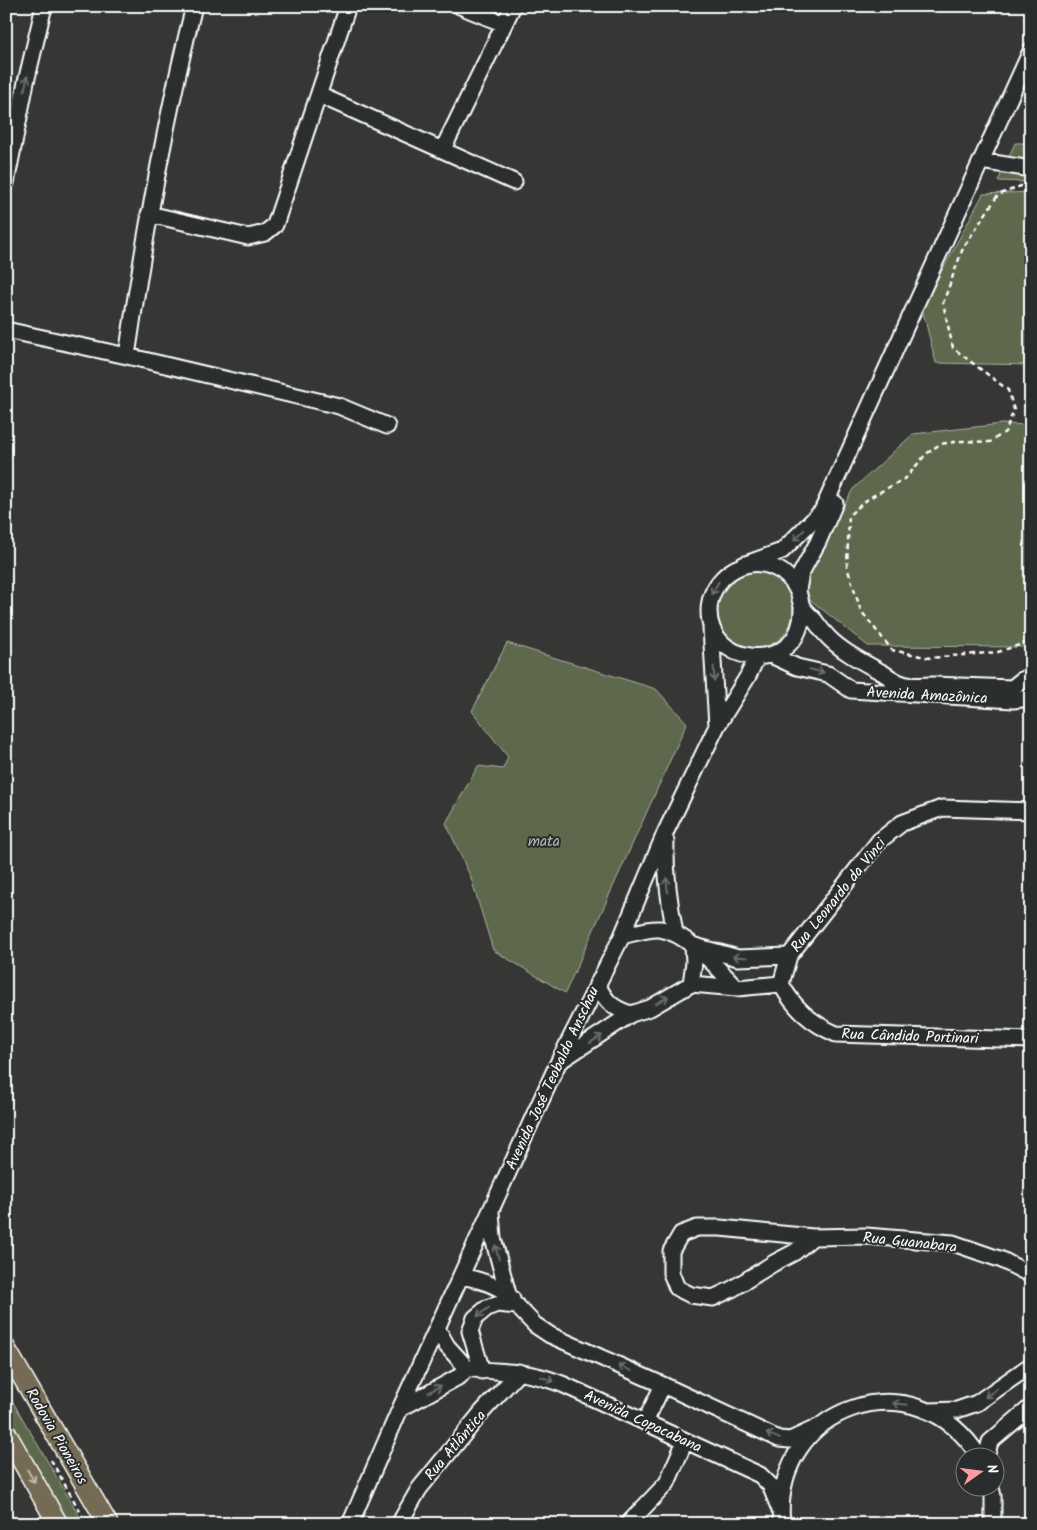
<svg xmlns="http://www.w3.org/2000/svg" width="1037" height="1530" font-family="Kalam,sans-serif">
<rect width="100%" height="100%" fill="#363634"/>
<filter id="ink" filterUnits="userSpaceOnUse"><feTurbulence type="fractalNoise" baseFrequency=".02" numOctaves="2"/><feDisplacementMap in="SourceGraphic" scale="10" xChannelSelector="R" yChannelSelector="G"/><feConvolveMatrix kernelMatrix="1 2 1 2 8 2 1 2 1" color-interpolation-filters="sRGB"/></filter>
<g filter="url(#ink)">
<path fill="#5d674e" stroke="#aeb3a6" d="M1015,143h16v39l-33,-1z
M1031,192v173l-95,-2 -14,-55 61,-114z
M1002,424l29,1v222l-163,-1 -70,-56 55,-101 60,-55z
M717 610a38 38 0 1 1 76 0a38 38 0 1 1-76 0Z
M507,643l149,46 31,34 -122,270 -72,-43 -22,-72 -25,-55 32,-57 25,3 5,-12 -36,-46z
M6,1390l78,134h-14l-64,-110z"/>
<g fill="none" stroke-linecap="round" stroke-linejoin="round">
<defs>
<path id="minor" d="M460,6l44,18
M319,95l195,87
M443,149l70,-143
M987,162l44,7
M6,183l20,-101 18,-76
M149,214l99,23 17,-4 10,-8 73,-219
M6,330l121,26 212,50 48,20
M127,356c17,-118 38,-234 67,-350
M743,565l39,-14 40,-40 209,-460
M798,590l3,-17 17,-31 17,-39
M802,606c0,5 0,10 -1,15 -10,53 -92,44 -92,-10 0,-33 36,-58 66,-43 10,4 19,14 23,24 2,4 2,10 4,14 3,6 9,10 13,15 4,6 9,12 14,17 15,15 36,25 54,35 6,4 13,9 20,11 8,3 21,1 30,1 26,1 53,2 79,3l10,-8 9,-4
M711,628l6,98
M771,655l26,12 31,7 23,16 162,10 18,-2
M666,841c-1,32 3,61 9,92
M622,936c12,-3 26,-8 38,-7 28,4 58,40 77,59
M695,946l43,12 51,-2
M597,984c9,18 15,24 34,30
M691,984l3,-22 -1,-16
M781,984l8,-28 90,-115 23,-18 40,-15 89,3
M781,984c13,24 30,39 55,50l195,6
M560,1061l71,-47 19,-6 41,-24 46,4 44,-4
M491,1212l2,26 15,56
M813,1237l-18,15 -21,11 -42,26 -19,9 -22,-3 -14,-7 -6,-15v-22l10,-17 16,-6h23l93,9 53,-1 87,7 49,17 29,15
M461,1276c15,3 41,10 51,23
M437,1328l10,18 20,22c18,3 35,3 52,5 15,1 29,6 43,11l198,91 10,10 10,25
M482,1371l-12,-40 5,-13 12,-10 10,-4 20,2 18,19 15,10 113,50 116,54 11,1 28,-13
M400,1409l60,-33 7,-8
M930,1411l27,-1 20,-7 54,-38
M645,1422l18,-37
M986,1458l4,-16 41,-35
M991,1488l2,8v28
M350,1524l50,-115 159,-348 63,-125 44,-105 51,-105 31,-50 9,-19
M399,1524l20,-35 63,-77 37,-40
M628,1524l39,-41 18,-42
M782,1524c-12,-118 135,-169 198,-66"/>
<path id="major" d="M6,1349l102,175
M6,1433l52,91"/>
</defs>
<use href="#minor" stroke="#fff" stroke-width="19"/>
<use href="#major" stroke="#fff" stroke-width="22"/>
<path stroke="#fff" stroke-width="2.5" stroke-dasharray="5 4" stroke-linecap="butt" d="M1031,187l-10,-1 -23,9 -35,53 -20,55 10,45 55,42 6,20 -9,22 -15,10 -28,-1 -22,3 -14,10 -20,24 -37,20 -20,17 -2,52 14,44 31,39 38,8 68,-6 33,-11
M51,1460l36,64"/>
<use href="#minor" stroke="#2a2d2e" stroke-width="15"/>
<use href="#major" stroke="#746b52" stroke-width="19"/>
</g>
<defs><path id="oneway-shaft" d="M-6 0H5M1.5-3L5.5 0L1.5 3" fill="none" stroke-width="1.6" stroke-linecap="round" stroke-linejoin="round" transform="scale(1.25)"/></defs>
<g stroke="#6a6c6d">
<use href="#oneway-shaft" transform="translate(26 83) rotate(-78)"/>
<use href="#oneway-shaft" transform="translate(799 535) rotate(135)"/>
<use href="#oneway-shaft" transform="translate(715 588) rotate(120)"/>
<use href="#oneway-shaft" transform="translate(817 671) rotate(13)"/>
<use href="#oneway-shaft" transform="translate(714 674) rotate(87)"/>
<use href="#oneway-shaft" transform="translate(667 885) rotate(-96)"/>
<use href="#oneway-shaft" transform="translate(740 957) rotate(-176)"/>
<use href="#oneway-shaft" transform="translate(662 1000) rotate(-30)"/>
<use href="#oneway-shaft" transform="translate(596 1039) rotate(-33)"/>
<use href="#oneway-shaft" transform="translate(497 1252) rotate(-104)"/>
<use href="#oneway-shaft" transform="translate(483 1312) rotate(143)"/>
<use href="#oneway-shaft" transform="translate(625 1368) rotate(-156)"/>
<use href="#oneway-shaft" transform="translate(547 1379) rotate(19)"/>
<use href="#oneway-shaft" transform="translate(435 1389) rotate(-29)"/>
<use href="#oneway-shaft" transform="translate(991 1393) rotate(143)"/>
<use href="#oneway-shaft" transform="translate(900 1404) rotate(-174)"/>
<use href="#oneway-shaft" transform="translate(773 1436) rotate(-157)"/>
</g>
<use stroke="#c0bcb1" href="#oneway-shaft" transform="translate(31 1476) rotate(60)"/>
</g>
<g text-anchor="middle" stroke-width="4" stroke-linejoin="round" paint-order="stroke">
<g font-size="15" fill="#fff" stroke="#2a2d2e">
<text transform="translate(927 695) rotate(3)" y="5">Avenida Amazônica</text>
<text transform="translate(838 895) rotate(-51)" y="5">Rua Leonardo da Vinci</text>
<text transform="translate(910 1036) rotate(2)" y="5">Rua Cândido Portinari</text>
<text transform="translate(552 1078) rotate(-65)" y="5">Avenida José Teobaldo Anschau</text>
<text transform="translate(910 1242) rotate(6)" y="5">Rua Guanabara</text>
<text transform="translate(643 1421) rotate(25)" y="5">Avenida Copacabana</text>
<text transform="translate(57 1436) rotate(60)" y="5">Rodovia Pioneiros</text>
<text transform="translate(455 1445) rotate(-50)" y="5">Rua Atlântica</text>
</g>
<g font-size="15" fill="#b6bbaf" stroke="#2a2d2e">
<text x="544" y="846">mata</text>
</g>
</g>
<rect width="1037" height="1530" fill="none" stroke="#2a2d2e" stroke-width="25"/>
<rect x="12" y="12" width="1012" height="1505" fill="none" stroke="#fff" stroke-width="2" filter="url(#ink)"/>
<g transform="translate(980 1472) rotate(76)"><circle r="24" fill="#2a2d2e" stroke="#7f8182"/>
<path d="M0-4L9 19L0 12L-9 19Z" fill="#ff9aa2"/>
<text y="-8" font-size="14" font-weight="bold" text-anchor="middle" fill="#ffffff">N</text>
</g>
</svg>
